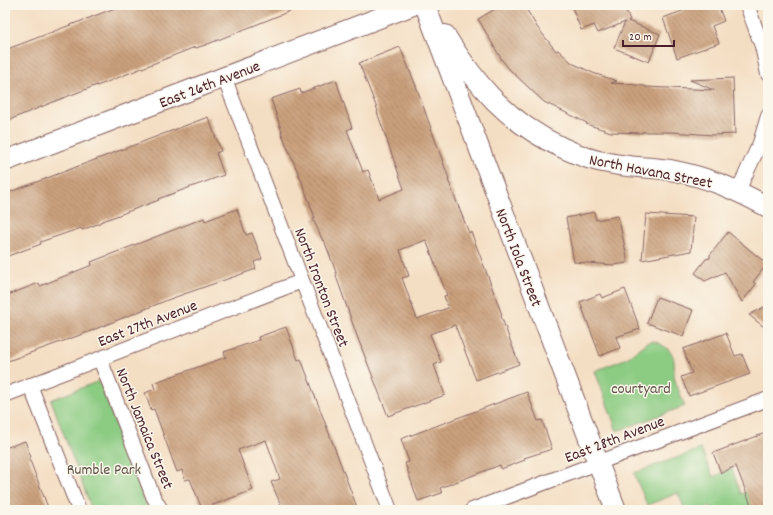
<svg xmlns="http://www.w3.org/2000/svg" width="773" height="515" font-family="Dekko,sans-serif">
<defs>
<pattern id="building-back-hatch" width="6" height="6" patternUnits="userSpaceOnUse"><rect width="6" height="6" fill="#caa07d"/><path d="M-1 5l2 2M0 0l6 6M5-1l2 2" fill="none" stroke="#a68267"/></pattern>
</defs>
<rect width="100%" height="100%" fill="#fbf7ec"/>
<filter id="ink" filterUnits="userSpaceOnUse"><feTurbulence type="fractalNoise" baseFrequency=".025" numOctaves="2"/><feDisplacementMap in="SourceGraphic" scale="8" xChannelSelector="R" yChannelSelector="G"/><feConvolveMatrix kernelMatrix="1 2 1 2 8 2 1 2 1" color-interpolation-filters="sRGB"/></filter>
<filter id="wash" filterUnits="userSpaceOnUse"><feTurbulence type="fractalNoise" baseFrequency=".012" numOctaves="4" result="noise"/><feDisplacementMap in="SourceGraphic" scale="16" xChannelSelector="R" yChannelSelector="G"/><feGaussianBlur stdDeviation="0.9" result="paint"/><feColorMatrix in="noise" values="0 0 0 0 0 0 0 0 0 0 0 0 0 0 0 0 0 1.4 0 .05"/><feComposite in="paint" operator="in"/></filter>
<g filter="url(#wash)">
<rect width="100%" height="100%" fill="#f4dec3"/>
<path fill="#8bcb82" stroke="#6a7556" d="M653,341c9,3 21,10 21,20 1,7 -1,12 1,19 3,9 6,17 10,26l-68,25 -22,-60 32,-13 21,-16z
M99,381l46,121 4,8h-57l-41,-110z
M701,449l12,28 19,-8 9,25 12,-5 5,16 -13,5h-32l-2,-4 -12,4h-14l-7,-17 -31,12 -13,-32z"/>
<g id="blocks">
<path fill="url(#building-back-hatch)" fill-rule="evenodd" d="M123,5h176l1,2 -92,37 -12,4 -1,-1 -98,39v-1l-39,15 -49,20 -4,-10v-60z
M502,5h22l13,22 19,24 2,-1 14,13 21,10 24,8 -6,2 16,1 18,2v1l69,3 -24,-10 43,-2 2,56 -22,1 -42,-3h-29v1l-31,-1 -25,-8 1,-1 -43,-21 -34,-32 -8,-10 -24,-41z
M571,5h53l6,15 -2,1 32,13 -11,28 -35,-14 11,-26 -27,11 -4,-8 -13,5z
M683,5h35l6,16 -12,5 7,17 -42,15 -14,-40 22,-8z
M400,47l16,39 33,93 -1,1 21,53 2,-1 18,47 13,36 -1,1 18,48 -43,16 -21,-55 -25,9 11,28 -7,3 11,30 -57,21 -31,-80 -21,-60 1,-1 -13,-35 -1,1 -10,-22 2,-1 -13,-36 -21,-50h1l-11,-33 29,-10 1,4 35,-13 16,48 -5,2 16,42 5,-2 11,29 25,-10 -27,-77 1,-1 -19,-48zM426,240l21,55 -3,1 4,12 -31,11 -15,-41 7,-2 -9,-26z
M208,117l13,34 -5,2 8,22 -66,24 1,1 -59,22v1l-18,7 -1,-2 -41,14 1,2 -36,13v-63z
M237,209l9,26 6,-2 10,26 -8,3 2,7 -86,30 -87,35 -78,28v-66l34,-13 1,3 52,-21 -1,-3 95,-37 18,-7 1,3z
M594,212l2,8 22,-4 9,41v6l-13,2 -40,-3 -8,-44z
M646,214l48,3 -3,34 -49,9z
M728,232l39,32 -14,18 3,2 -14,18 -17,-30 -20,9 -10,-8 11,-14 4,-1v-3z
M625,289l15,40 -24,8 4,11 -20,8 -20,-54 20,-8 2,4z
M657,297l36,13 -10,26 -36,-13z
M768,305v25l-19,-15z
M286,327l12,33 3,-1 57,151h-75l-12,-28 9,-3 -14,-39 -28,10 15,40 -51,19 -12,-30 -5,1 -3,-10 -5,2 -23,-63 -3,1 -6,-17 10,-4 -2,-6 73,-26 -2,-5 35,-12 -1,-3z
M726,333l9,23 7,-2 8,20 -61,22 -8,-19 11,-4 -9,-24z
M527,392l11,29 4,-1 10,29 -28,9 1,2 -24,9 -1,-4 -60,23 2,5 -24,8 -13,-38 4,-1 -8,-23z
M768,432v78h-15l-17,-44 -15,7 -8,-20z
M25,441l6,16 -2,1 20,52h-44v-62z"/>
</g>
</g>
<g filter="url(#ink)">
<use href="#blocks" fill-opacity="0" stroke="#866260" stroke-width="1"/>
<g fill="none" stroke-linecap="round" stroke-linejoin="round">
<defs>
<path id="street" d="M747,5l15,41 6,28
M224,77l166,433
M738,191l22,-48 8,-27
M100,359l53,137 8,14
M30,385l49,125
M5,395l297,-114
M472,510l296,-111"/>
<path id="secondary" d="M425,5l191,505
M445,35c32,51 62,87 118,113 15,7 30,13 46,15 22,5 45,4 66,8 36,7 61,19 93,36
M5,161l408,-156"/>
</defs>
<use href="#street" stroke="#866260" stroke-width="16"/>
<use href="#secondary" stroke="#866260" stroke-width="22"/>
<use href="#street" stroke="#fff" stroke-width="14"/>
<use href="#secondary" stroke="#fff" stroke-width="20"/>
</g>
</g>
<g text-anchor="middle" stroke-width="3" stroke-linejoin="round" paint-order="stroke">
<g font-size="16" fill="#4a1f2b" stroke="#fbf7ec">
<text transform="translate(209 83) rotate(-21)" y="6">East 26th Avenue</text>
<text transform="translate(651 170) rotate(11)" y="6">North Havana Street</text>
<text transform="translate(520 257) rotate(69)" y="6">North Iola Street</text>
<text transform="translate(323 287) rotate(69)" y="6">North Ironton Street</text>
<text transform="translate(147 322) rotate(-21)" y="6">East 27th Avenue</text>
<text transform="translate(146 428) rotate(68)" y="6">North Jamaica Street</text>
<text transform="translate(614 438) rotate(-21)" y="6">East 28th Avenue</text>
</g>
<g font-size="16" fill="#5e5345" stroke="#fbf7ec">
<text x="641" y="393">courtyard</text>
<text x="104" y="474">Rumble Park</text>
</g>
</g>
<rect width="773" height="515" fill="none" stroke="#fbf7ec" stroke-width="20"/>
<path d="M623 40v6h51v-6" fill="none" stroke="#4a1f2b" stroke-width="2"/>
<text x="629" y="40" font-size="12" fill="#4a1f2b" stroke="#fbf7ec" stroke-width="3" paint-order="stroke">20 m</text>
</svg>
